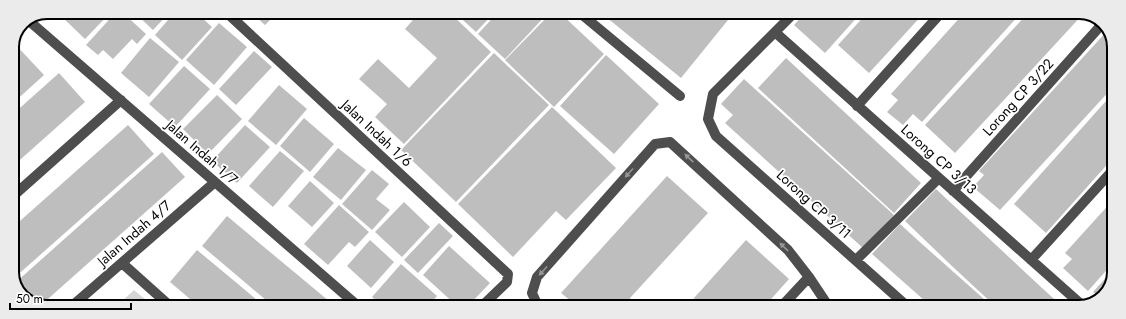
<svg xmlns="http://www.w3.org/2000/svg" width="1126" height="319" font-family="Jost,sans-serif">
<rect width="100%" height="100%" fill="#fff"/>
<path fill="#d5d5d5" d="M134,290l19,16h-36z"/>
<path fill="#bebebe" d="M60,12h51l-26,27 -26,-25z
M116,12h6l24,22 -9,10 -5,-5 -19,20 -10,-9 -5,5 -12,-10z
M134,12h36l-17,18z
M175,12h29l-4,4 12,11 -30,33 -27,-25z
M251,12h27l-13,13z
M420,12h29l42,40 -87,92 -29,-27 12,-13 -28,-25 19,-20 31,29 28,-30 -32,-29z
M454,12h41l-19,20z
M498,12h3l47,1 -43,46 -27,-25z
M551,13h9l44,41 -50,53 -49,-47z
M609,13h110l9,7 -47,58 -75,-61z
M805,13h56l-36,40 -31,-28z
M867,13h57l-55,60 -31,-28z
M964,13h57l-99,109 -9,-8 -10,11 -16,-13 11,-12 -7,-6z
M1028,13h56l-129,140 -30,-28z
M219,23l28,24 -33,38 -28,-25z
M1108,30l6,15v41l-114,124 -27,-23 11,-12 -5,-4z
M150,38l29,24 -30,35 -28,-24z
M14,43l30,32 -32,29v-57z
M254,51l18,16 -36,38 -17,-16z
M494,53l55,52 -93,97 -55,-52z
M606,55l53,49 -45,50 -54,-48z
M786,58l135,125 -27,30 -136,-125z
M184,66l26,23 -35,38 -26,-23z
M59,73l26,29 -73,65v-52z
M744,79l150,136 -30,34 -139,-126 8,-8 -12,-11z
M279,85l28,24 -31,36 -28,-24z
M1114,92l-1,66 -67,75 -32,-29z
M217,95l25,24 -34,35 -25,-25z
M552,107l64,61 -50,52 -10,-9 -43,46 -55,-53z
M304,118l30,26 -24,28 -30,-26z
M128,125l26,29 -141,125 -1,-51z
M245,125l25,22 -33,36 -25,-22z
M338,148l28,22 -25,30 -28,-23z
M280,151l24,20 -31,36 -24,-21z
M162,152l23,25 -145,129 -19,-11 -6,-12z
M372,170l17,14 -13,15 14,11 -18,20 -30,-26z
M667,176l41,37 -78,85 9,9 -62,-1 -16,-13z
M310,181l24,22 -22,24 -24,-21z
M936,189l106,99 21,19h-67l-43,-40 -48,-46z
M1113,200v63l-25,28 -25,-23 9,-9 -7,-6z
M404,202l26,25 -28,30 -27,-25z
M339,205l30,27 -14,15 -6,-5 -21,23 -24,-21z
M227,216l31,26 77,64h-62l-71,-60z
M439,223l14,13 -35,37 -14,-13z
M900,224l22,20 71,63h-62l-6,-6 -53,-47z
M370,240l24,22 -23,26 -24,-22z
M746,240l43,39 -25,28h-78z
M449,246l41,37 -22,23h-11l-34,-31z
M197,250l41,34 26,22h-66l-8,-7 -20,-17z
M401,264l36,32 -9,10h-46l-10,-9z
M1113,270v11l-12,18 -8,-7z"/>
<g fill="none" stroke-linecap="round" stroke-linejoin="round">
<path stroke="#4e4e4e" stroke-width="10" d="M226,12l282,262 -1,8 -25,24
M580,13l100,83
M794,13l-81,81 -5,25 8,17 192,171
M28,20l330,286
M776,33l307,273
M857,106l84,-93
M953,191l150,-168
M12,197l109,-97
M856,260l83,-82
M1031,260l82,-90
M122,263l48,43
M72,306l143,-124
M538,306l-6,-13 5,-16 118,-133 15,-2 118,108 21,27 20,30
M781,307l28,-30"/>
</g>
<defs><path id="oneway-solid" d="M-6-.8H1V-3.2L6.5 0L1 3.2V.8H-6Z"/></defs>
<g fill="#959595">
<use href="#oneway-solid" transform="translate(689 158) rotate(-137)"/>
<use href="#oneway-solid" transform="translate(629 173) rotate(132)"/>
<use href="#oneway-solid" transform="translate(784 247) rotate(-136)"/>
<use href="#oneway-solid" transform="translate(543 271) rotate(132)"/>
</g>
<g text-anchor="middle" stroke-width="3.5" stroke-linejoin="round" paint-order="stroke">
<g font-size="14" fill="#000" stroke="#fff">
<text transform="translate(1018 97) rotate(-48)" y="5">Lorong CP 3/22</text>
<text transform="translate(377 133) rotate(43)" y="5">Jalan Indah 1/6</text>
<text transform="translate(202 152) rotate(41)" y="5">Jalan Indah 1/7</text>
<text transform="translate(939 159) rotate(42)" y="5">Lorong CP 3/13</text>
<text transform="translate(814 204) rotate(42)" y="5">Lorong CP 3/11</text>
<text transform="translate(134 233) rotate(-41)" y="5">Jalan Indah 4/7</text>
</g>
</g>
<path d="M0 0H1126V319H0ZM47 19H1079A28 28 0 0 1 1107 47V272A28 28 0 0 1 1079 300H47A28 28 0 0 1 19 272V47A28 28 0 0 1 47 19Z" fill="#ebebeb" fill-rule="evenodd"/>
<path fill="none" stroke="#000" stroke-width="2" d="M47 19H1079A28 28 0 0 1 1107 47V272A28 28 0 0 1 1079 300H47A28 28 0 0 1 19 272V47A28 28 0 0 1 47 19Z"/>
<path d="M10 303v6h121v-6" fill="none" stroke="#000000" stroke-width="2"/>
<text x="16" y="303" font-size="12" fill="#000000" stroke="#ffffff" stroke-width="3" paint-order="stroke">50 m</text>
</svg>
